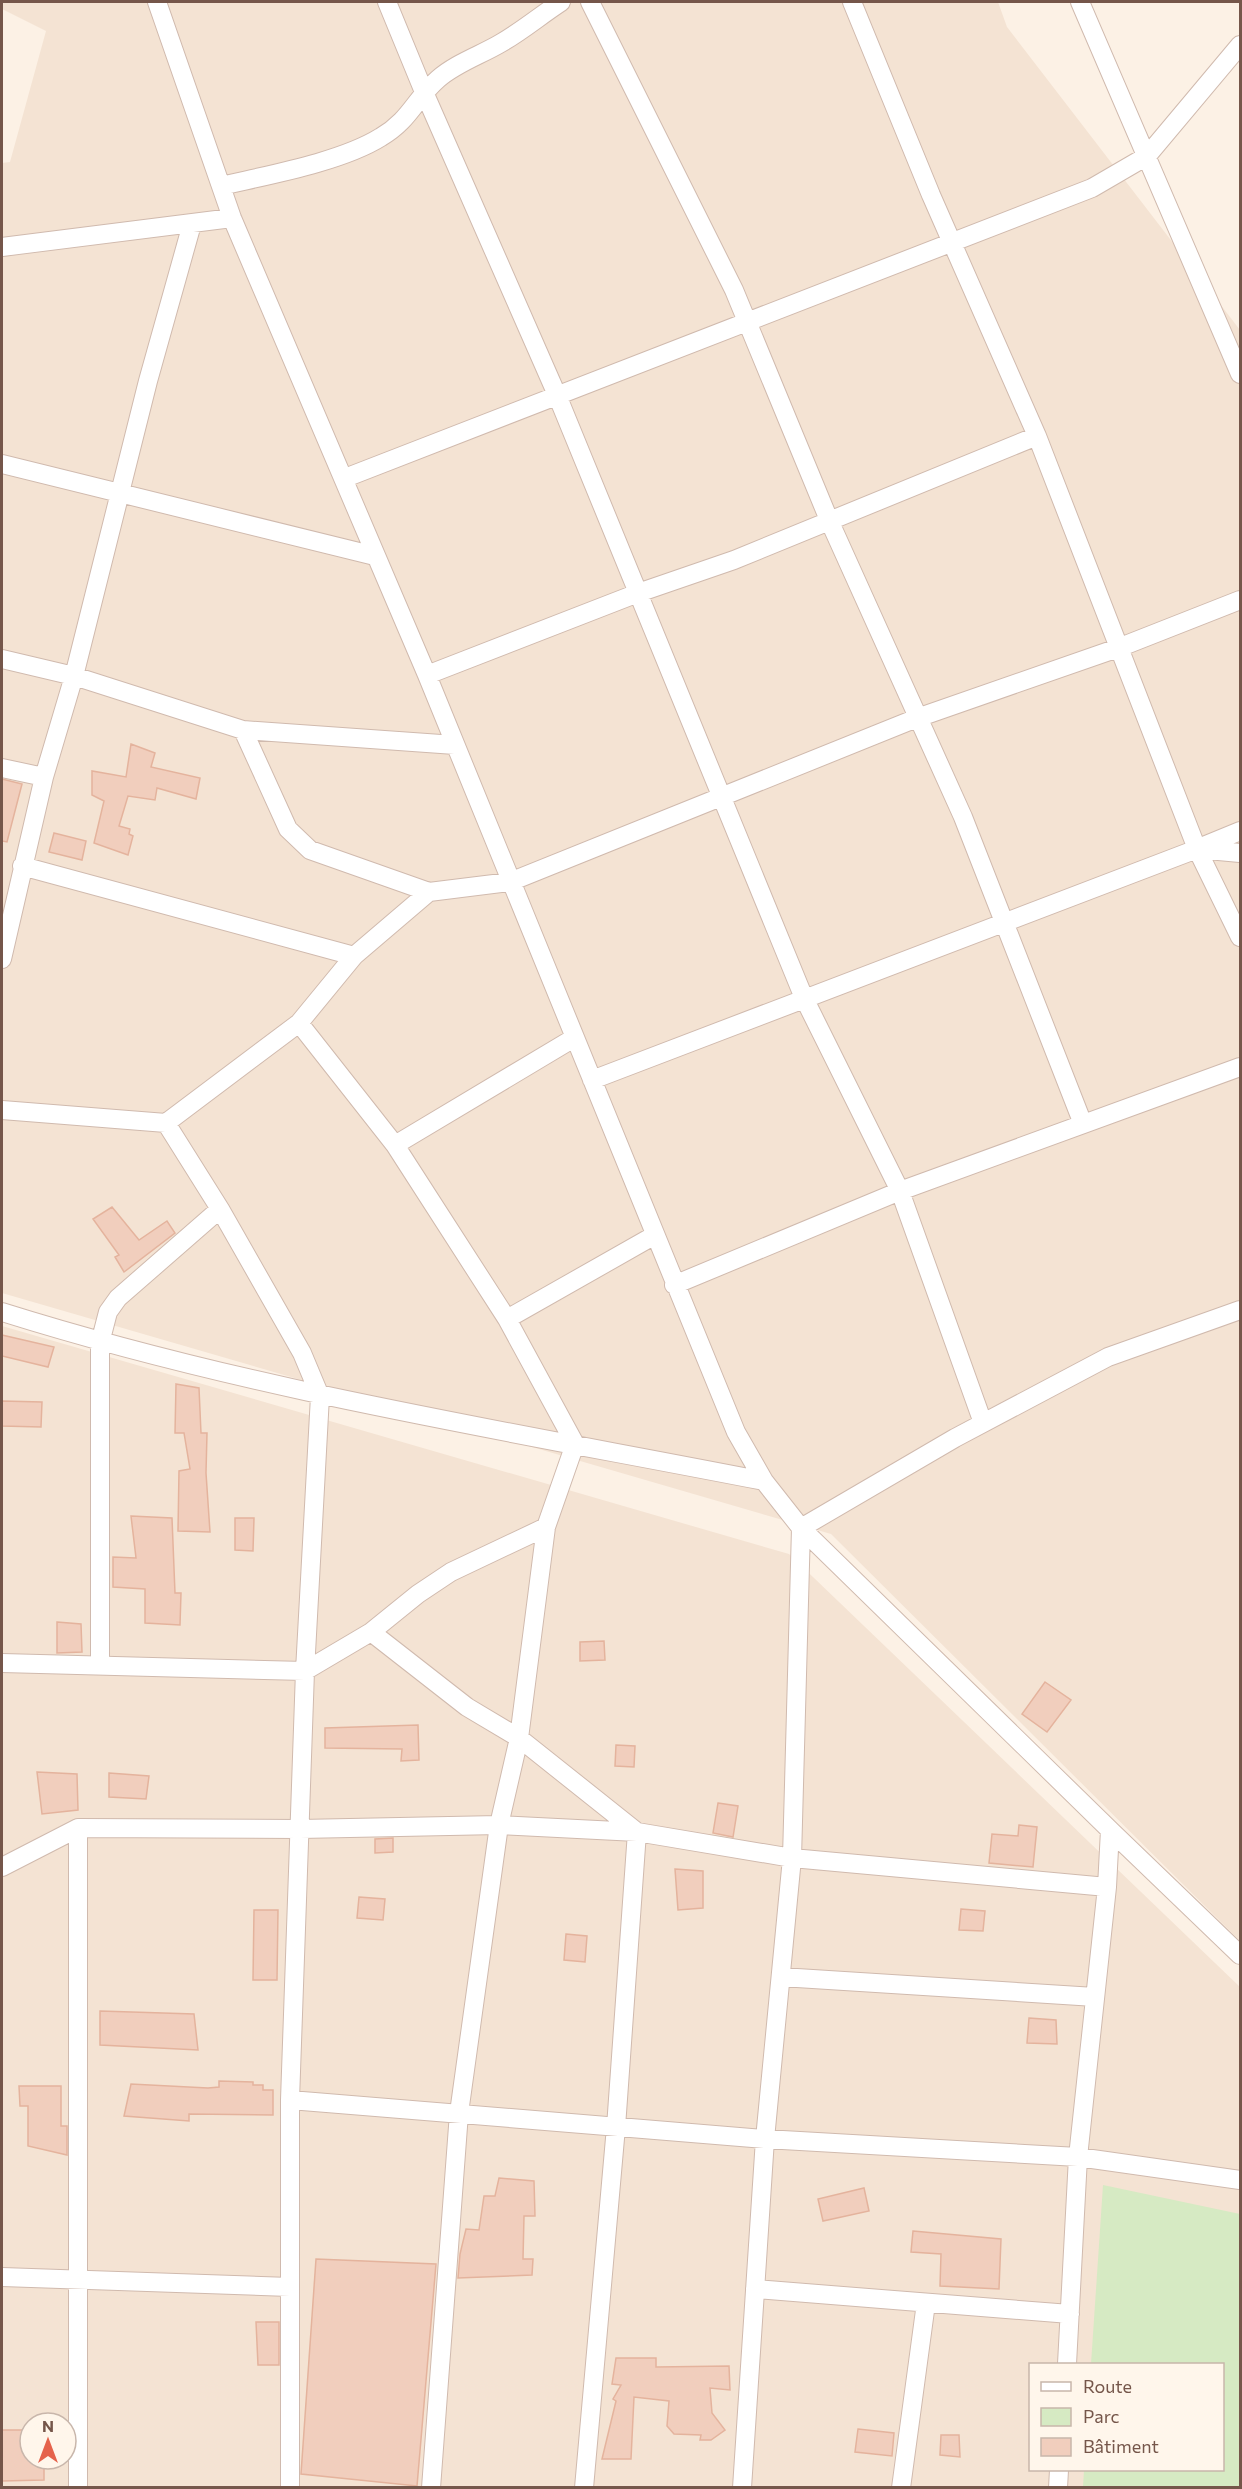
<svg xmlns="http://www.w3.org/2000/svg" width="1242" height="2489" font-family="Commissioner,sans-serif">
<rect width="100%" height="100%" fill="#fcf1e5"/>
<path fill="#f4e3d3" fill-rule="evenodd" d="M2,2h996l9,25 233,303v1611l-409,-407 -829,-241v-1130l8,-1 36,-131 -44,-22z
M2,1326l787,228 451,433v500h-1238zM1030,2364h192v106h-192zM30,2423h36v36h-36z"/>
<path fill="#d6eac3" d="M1103,2185l137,29v273h-157l1,-17h138v-106h-131z"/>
<path fill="#f1cebd" stroke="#e4b39d" stroke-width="1.5" d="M131,744l24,9 -4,14 49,11 -4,21 -39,-11 -2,12 -27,-4 -9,30 11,3 -1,5 4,2 -5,19 -34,-12 10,-42 -12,-6v-24l34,6z
M2,779l20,5 -15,58 -5,-1z
M54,833l32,8 -4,19 -33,-8z
M112,1207l27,33 28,-19 8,12 -51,39 -9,-15 4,-2 -26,-36z
M2,1335l52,12 -6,20 -46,-11z
M176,1384l23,4 2,45h6l-1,40 4,59 -32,-1 1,-60 11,-2 -6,-36h-9z
M2,1401l40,1 -1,25 -39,-1z
M131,1516l41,2 3,75h6l-1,32 -35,-2v-34l-32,-2v-30l23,1z
M235,1518h19l-1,33 -18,-1z
M57,1622l24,2 1,28 -25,1z
M604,1641l1,19 -25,1v-19z
M1045,1682l26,18 -24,32 -25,-18z
M418,1725l1,35 -18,1 1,-12 -77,-1v-20z
M616,1745l19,1 -1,21 -19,-1z
M37,1772l40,2 1,36 -36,4z
M109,1773l40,3 -3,23 -37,-2z
M718,1803l20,3 -5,31 -20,-4z
M1019,1825l18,2 -4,40 -44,-4 3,-29 26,2z
M393,1838v14l-18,1v-14z
M675,1869l28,2v37l-25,2z
M359,1897l26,2 -2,21 -26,-2z
M961,1909l24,2 -2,20 -24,-1z
M254,1910h24l-1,70h-24z
M566,1934l21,2 -2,26 -21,-2z
M100,2011l94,3 4,36 -98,-5z
M1029,2018l27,2 1,24 -30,-1z
M219,2081l34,1v3h10v5h10v25l-84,-1v7l-65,-5 7,-32 77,4 11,-1z
M19,2086h42v40h6v29l-39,-9v-40h-8z
M499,2178l35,3 1,35h-11l-1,43h10l-1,16 -74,3 2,-24 6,-25 13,1 5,-34h11z
M864,2188l5,23 -46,10 -5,-22z
M913,2231l88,8 -2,50 -59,-3 1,-32 -30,-2z
M316,2259l120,5 -19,222 -116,-12z
M256,2322h23v43h-21z
M616,2358h40v9l73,-1 1,24 -20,-2 2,25 13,17 -14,10h-11l1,-5 -27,-1 -7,-8 2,-25 -35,-4 -3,62h-29l14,-58 -3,-2 8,-14 -9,-1z
M858,2429l36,4 -2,23 -37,-4z
M2,2430h28v29h14v21l-42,1z
M941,2435h18l1,22 -20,-2z"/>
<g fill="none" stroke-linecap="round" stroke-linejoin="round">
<defs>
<path id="minor" d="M157,2l75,216 195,457 309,757 28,49 37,47 309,302 -3,57 -29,270 -11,207
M387,2l37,90 133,303 247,603 96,193 83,232
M590,2l144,288 95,230 134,297 120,307
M852,2l79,193 106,241 160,413 43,88
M1080,2l160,372
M221,186c47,-11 120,-24 160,-49 29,-17 34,-38 57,-58 18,-16 43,-24 63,-36 21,-12 40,-28 60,-41
M2,247l230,-29
M2,464l373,92
M345,478l747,-290 55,-32 93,-111
M2,659l72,17 169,54 212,15
M427,675l211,-82 96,-33 303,-124
M243,730l45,99 22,21 119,42
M2,768l42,9
M1201,847l39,-16
M22,866l332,90
M2,959l42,-182 30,-101 74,-295 44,-157
M592,1080l605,-231 43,4
M2,1110l164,13 133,-100 55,-67 75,-64 81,-10 407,-164 201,-70 122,-48
M166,1123l54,86 82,144 18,43 -15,275 -15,429v388
M395,1145l179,-107
M674,1285l226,-94 340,-124
M2,1312c248,78 506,119 762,169
M507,1319l148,-84
M371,1632l96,75 52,31 118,94
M2,1663l303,8 66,-39 47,-38 33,-22 95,-45 29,-83 -68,-125 -112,-174 -96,-122
M100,1664v-321l8,-31 10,-14 102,-89
M1110,1830l130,125
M2,1867l76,-39 222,1 199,-4 138,7 155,26 315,29
M781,1977l314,20
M290,2100l475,39 313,18 162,23
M2,2277l288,10
M755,2289l315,25
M78,2488v-660
M431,2488l28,-375 40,-288 20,-87 27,-211
M584,2488l32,-361 21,-295
M742,2488l23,-349 27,-281 9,-330 154,-90 153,-81 132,-47
M901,2488l25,-185
M1058,2488l1,-18"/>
</defs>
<use href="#minor" stroke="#d0baae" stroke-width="20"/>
<use href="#minor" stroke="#fff" stroke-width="18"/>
</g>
<rect width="1242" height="2489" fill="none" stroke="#75564a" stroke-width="6"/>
<rect x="1029" y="2363" width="195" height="108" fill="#fff6eb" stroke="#c8b6ab" stroke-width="1.5"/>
<rect x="1041" y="2382" width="30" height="9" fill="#ffffff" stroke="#c8b6ab" stroke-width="1.5"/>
<text x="1083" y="2393" font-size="18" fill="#75564a">Route</text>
<rect x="1041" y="2408" width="30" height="18" fill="#d6eac3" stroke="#c8b6ab" stroke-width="1.5"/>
<text x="1083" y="2423" font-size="18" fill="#75564a">Parc</text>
<rect x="1041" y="2438" width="30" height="18" fill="#f1cebd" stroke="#c8b6ab" stroke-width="1.5"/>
<text x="1083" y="2453" font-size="18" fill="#75564a">Bâtiment</text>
<g transform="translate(48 2441)"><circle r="28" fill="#fff6eb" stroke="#c8b6ab" stroke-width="1.5"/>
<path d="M0-4.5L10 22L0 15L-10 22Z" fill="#e5624b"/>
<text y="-9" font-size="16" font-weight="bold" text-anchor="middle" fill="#75564a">N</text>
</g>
</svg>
